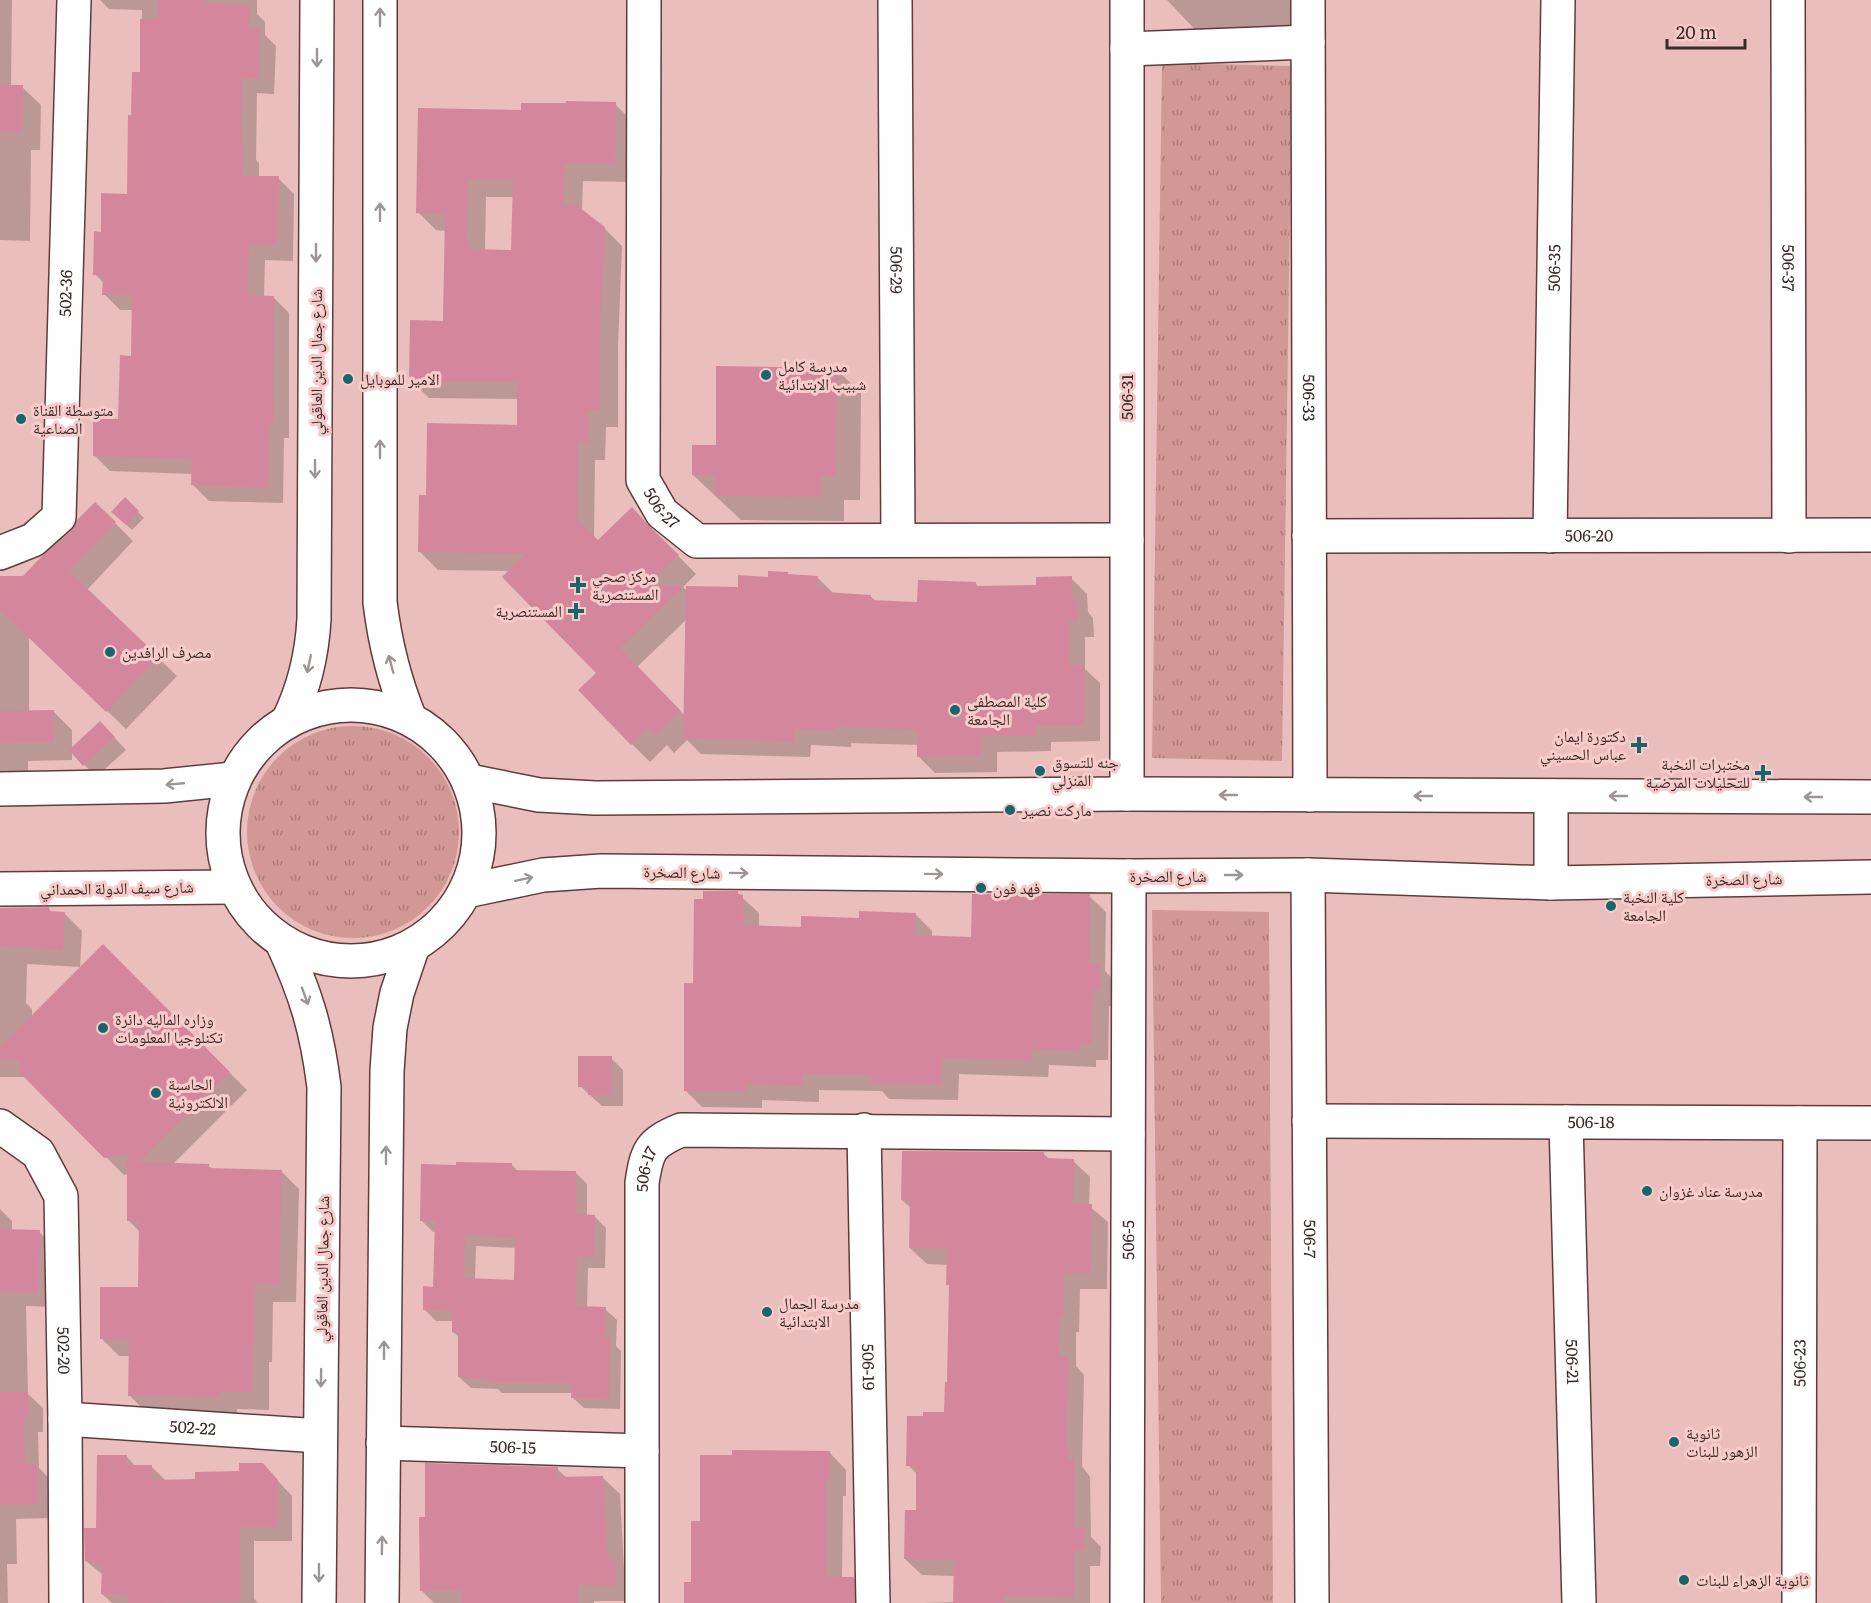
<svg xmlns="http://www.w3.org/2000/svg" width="1871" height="1603" font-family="Literata,'Noto Naskh Arabic',serif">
<defs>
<pattern id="grass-tufts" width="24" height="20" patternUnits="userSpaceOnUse" patternTransform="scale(1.5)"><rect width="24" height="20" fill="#d29895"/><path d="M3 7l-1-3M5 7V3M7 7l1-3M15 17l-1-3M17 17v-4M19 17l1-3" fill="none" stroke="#ac7c7a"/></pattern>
</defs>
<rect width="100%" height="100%" fill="#eabebc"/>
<path fill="url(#grass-tufts)" d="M1162,63l130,3 -10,695 -130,-3z
M247 832a106 106 0 1 1 212 0a106 106 0 1 1-212 0Z
M1152,910l117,2 4,691h-112z"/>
<path fill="#0003" fill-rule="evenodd" d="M0,0h12l-1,86 11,1 19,18 -1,45h-9l-1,91 -30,-1z
M100,0h157v14l8,8v13l11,11 -2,48 -17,-1 -1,67 3,3v14l19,1 16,16 -1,67 -28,-1 -1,37h9l16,16v125h-5l-1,65 -74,-2 -16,-16v-11l-83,-3 -16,-16 25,-35 14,-63 1,-47h-14l-16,-16v-11l-9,-9 8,-41 26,-37 4,-80 8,-42 1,-64 -33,-1z
M1167,0h133l9,25 -107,12z
M615,104l18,18 -1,60 -49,-1 -1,31 22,16 18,18 -4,100v81h-12l-1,33h-10l-1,79 4,3 34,-33 64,65 -13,13 4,4 52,-2 48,-16 3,3 27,1 17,17 36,2 6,5 43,2 56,-20 4,4h59l33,-9 16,16 1,18 5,6 1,19h-9v32l15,14v58l-49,1v9l-54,1v20l-62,1 -17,-17v-11l-67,-2v4l-40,-2 -1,12 -109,-3 -14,-14 -13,13 -7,-8 -17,17 -18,-18 -34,-71 -87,-102 -73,-1 -18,-18 98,-125 1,-28 -90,-1 -18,-18 33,-58 2,-91 -10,-1 -18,-18 104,-100zM486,197h28l-2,54h-27zM687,619l-2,97 -48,-49z
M836,369l25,24 -1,107h-16v21l-103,-1 -48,-45z
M125,499l19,19 -12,12 -19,-18z
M115,523l18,18 -46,49 90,86 -51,53 -97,-93v76l24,-1 19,19v19l40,-14 14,15 -30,27 -24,-25v8l-44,1v10h-28v-194l24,1z
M737,893l22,20v14l44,1 58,-9 54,-5 17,17v6l41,1 116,-42 17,16 -1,59 11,11v24h-7l-1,54h-12v7l-47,-2 -1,12 -89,-3 -1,26 -69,-1 -7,-8 -63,-1v12l-57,-2v8l-60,-1 -17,-17 9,-106z
M0,909h49l3,3 12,1 18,18 -2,36 -53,-3 -1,39 6,6v8l71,-71 144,144 -74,74 35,1 5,5 68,1 18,18 -3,113h-23l-1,60h-3v48l-32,-1v5l-90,-1 -18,-18 1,-39h-11l-18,-18 38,-49 1,-57 -12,-12v-46l-4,1 -98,-98h-26z
M611,1058l12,12v36h-21l-22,-20z
M1044,1154l6,6 23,1 17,16 -1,29 19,16 -1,67h-27l-1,43h-3v34l8,9 -2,91 8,11 1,60 10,10 -1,19h-10v37h-166l31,-1v-26l-33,-1 -17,-16 12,-47 1,-37 -10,-10 17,-47 21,-4 3,-31 1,-97 -2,-2v-19l-21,-1 -17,-16 1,-40 -9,-8z
M511,1164l7,7 58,2 11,11v32l8,1 11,11 -1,40h-17l-1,40 18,1 12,11 -1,26 5,5 -1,58 -36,-1 -12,-11v-4h-70l-4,-4 -27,-1 -12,-11 1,-39 -7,-6v-11h-17l-12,-12 11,-21 1,-56h-3l-12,-12 37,-53zM476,1246l41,2 -1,33 -41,-1z
M0,1209l12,12v10l27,1 15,14 -1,61 -27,-1 2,88 15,14v24h-5l1,36 12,12 1,38 -36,1 1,45h-10l1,39h-8z
M830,1453l16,17v26h-3l-1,83h11l17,17v7h-184l7,-19 9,-62z
M127,1457l9,10h16l14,14 111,-1 15,16v45h-38v58l4,4h-146l-10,-9 1,-19 -17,-14z
M557,1469l10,9h36l17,16 4,76 8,8v23h-38v2h-160l-12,-12z"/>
<path fill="#d4879c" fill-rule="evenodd" d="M158,0h49l-1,4 44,1 -1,24h11l-1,50 -17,-1 -1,68 3,-1 -1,31h36l-2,69h-28l-1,50 26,1 -1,127h-4l-1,65 -77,-3 1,-26 -99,-3v-38l25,1 2,-64 11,1 1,-61h-30l1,-20h-10l1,-44 7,1v-39l26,1 1,-79h3l1,-43h8v-53h18z
M0,85h23l-1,47h-22z
M566,101l50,1 -1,62 -50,-1 -1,42h12l29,22 -5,100v83h-12v32h-10l-1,77 21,21 34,-33 18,20 29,28 -32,31h37l-64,62 61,63 -26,25 -7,-8 -17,17 -53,-55 18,-17 -94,-96 23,-23 -107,-2 1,-57h7l1,-72 90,2v-43l-108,-1 1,-61 33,1 2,-107 -29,-1 2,-105 103,2v-7h45zM468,180h45l-2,70 -41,-1v-9h-3z
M716,366l121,2 -1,108h-15v21l-106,-1v-20l-23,-1v-30h24z
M125,497l14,14 -13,14 -15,-13z
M95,502l21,20 -47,49 90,86 -53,55 -106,-102v-34h23l20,-21 28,-24 6,-11z
M768,571l20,1v2l30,2 -1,12h8v4l46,3v5l46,2 1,-22 58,2v4l60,-1v-8l36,-1v24h6v21l-9,1 1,43h14v60l-48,1v10h-55l1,20 -65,1v-27l-65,-3h-17v4l-40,-2 -1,13 -111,-4 3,-152 52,1v-12l30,2z
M54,710v32l-54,1v-32z
M100,721l15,16 -32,29 -14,-16z
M703,891h35v3l5,1v30l58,2v-11l58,2v-7l57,2 -1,22 56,2 1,-43h118l-1,70h11v26h-7l-1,54h-12v7l-48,-2v12l-90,-3v26l-71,-1v-8l-68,-1v12l-57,-2v8l-62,-1v-108h9l1,-84h9z
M49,907v4l16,1 -2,38 -63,-4v-38z
M103,944l127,128 -91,90 70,2v4l73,2 -3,115 -24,-1v60h-3v48h-32v5l-92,-1 1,-57h-29v-52h38l1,-66h-12v-66l-23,3 -84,-85v-12l-20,-1v-13z
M578,1056h34v39h-24v-8h-10z
M902,1151l142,1v6l30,1 -1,45h19l-1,69h-27l-1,43h-3l-1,40 9,1 -2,93h3v9h5l1,69 10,1 -1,21h-10v47l-70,-1v7h-51l1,-43 -50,-1 1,-49h11v-44h-10l1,-50h16v-4h21l1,-30h2l2,-97h-3l1,-36 -38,-1 1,-47 -9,-1z
M456,1162l56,1v7l64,1v43l19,1 -1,42h-17l-1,49 30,1 -1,31h5l-1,61 -38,-1v-15l-82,-1v-3l-31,-2v-45h-6v-21l-29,-1v-24l10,1 2,-66h-15l1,-57 35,1zM465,1235l50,3 -1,42 -50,-2z
M0,1229l40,1 -2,63 -38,-2z
M0,1392h28v25h-4l1,47h12l1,40 -38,1z
M732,1450l98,1v29h-4v97h28v26h-170v-21h7v-61h9v-66h32z
M97,1455h30v10h25v15l43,-1v-7l44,-1v-8h24l15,17v47h-38v75l-112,1v-8l-27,-1 1,-29h-6v-3l-11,-1 -1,-33h12z
M425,1463l133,4v10l45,-1 5,84 7,-1 1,26h-38v18h-117v-13l-41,1 -1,-74h6z"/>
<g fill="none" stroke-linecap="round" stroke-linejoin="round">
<defs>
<g id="minor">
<path d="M380,0v602c5,42 14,78 30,117"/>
<path id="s1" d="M644,0l-1,480 19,33 35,28 430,-1"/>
<path id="s2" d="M895,0l3,540"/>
<path d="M1127,0v794"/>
<path id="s3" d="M1308,0l2,795"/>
<path id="s4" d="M1788,0l1,536"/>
<path d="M1127,49l181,-7"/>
<path id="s5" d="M1309,536l562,-1"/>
<path id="s6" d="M1550,536l8,-536"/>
<path id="s7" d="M0,553l33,-13 26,-23 15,-517"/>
<circle cx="351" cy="833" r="128"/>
<path d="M289,719c16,-33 23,-64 25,-100l3,-619"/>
<path d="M469,781l70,14 56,3 532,-4 744,3"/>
<path d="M0,789l164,-3 69,-7"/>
<path id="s8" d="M1308,875l4,728"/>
<path d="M1551,883v-87"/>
<path d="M0,889l234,-2"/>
<path d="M466,891l77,-16 58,-4 528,5 179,-1 243,8 320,-6"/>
<path d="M282,942c24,52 35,88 42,145l-5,516"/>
<path id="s9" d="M1309,1121l562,2"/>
<path id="s10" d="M1566,1122l13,481"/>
<path id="s11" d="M0,1126l38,27 23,43 4,223 1,184"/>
<path id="s12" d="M864,1130l9,473"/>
<path id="s13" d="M65,1419l255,17"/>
<path id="s14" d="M383,1443l259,8"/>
<path d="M382,1603l5,-532 3,-43 7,-35 16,-47"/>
<path id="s15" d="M642,1603v-420c5,-33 8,-40 39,-53l447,4"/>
<path id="s16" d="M1127,1603l2,-727"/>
<path id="s17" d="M1799,1603l1,-480"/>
</g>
</defs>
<use href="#minor" stroke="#5f3c3b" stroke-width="36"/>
<use href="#minor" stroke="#fff" stroke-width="33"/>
</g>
<defs><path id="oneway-shaft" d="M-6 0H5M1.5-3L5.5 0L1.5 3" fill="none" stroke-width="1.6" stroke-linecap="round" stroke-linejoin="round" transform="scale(1.5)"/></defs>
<g stroke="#9d9494">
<use href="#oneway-shaft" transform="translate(380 17) rotate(-90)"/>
<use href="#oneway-shaft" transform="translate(317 58) rotate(90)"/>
<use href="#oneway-shaft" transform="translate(380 212) rotate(-90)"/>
<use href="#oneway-shaft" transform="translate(316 253) rotate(90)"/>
<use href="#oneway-shaft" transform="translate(380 449) rotate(-90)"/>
<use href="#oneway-shaft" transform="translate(315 469) rotate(90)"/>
<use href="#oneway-shaft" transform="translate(309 664) rotate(102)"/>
<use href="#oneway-shaft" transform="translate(391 664) rotate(-105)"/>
<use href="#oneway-shaft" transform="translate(175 784) rotate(175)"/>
<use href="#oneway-shaft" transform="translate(1228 795) rotate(-180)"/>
<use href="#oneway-shaft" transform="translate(1423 796) rotate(-180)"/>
<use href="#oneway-shaft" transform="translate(1618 796) rotate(-180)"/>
<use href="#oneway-shaft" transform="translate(1813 797) rotate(-180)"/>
<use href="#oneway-shaft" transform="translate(739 873) rotate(1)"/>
<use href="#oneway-shaft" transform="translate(934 874) rotate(1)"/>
<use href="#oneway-shaft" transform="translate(1234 875)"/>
<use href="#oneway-shaft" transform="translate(524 879) rotate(-12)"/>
<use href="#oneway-shaft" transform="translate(305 996) rotate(70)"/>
<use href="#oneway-shaft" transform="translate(386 1155) rotate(-90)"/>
<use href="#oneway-shaft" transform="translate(384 1350) rotate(-90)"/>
<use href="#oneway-shaft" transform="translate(321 1378) rotate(91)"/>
<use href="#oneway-shaft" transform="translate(382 1545) rotate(-89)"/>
<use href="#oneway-shaft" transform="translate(319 1573) rotate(90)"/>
</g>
<g fill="#18666b" stroke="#f7cbc9" stroke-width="2">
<circle cx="766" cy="375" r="6"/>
<circle cx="348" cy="379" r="6"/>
<circle cx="21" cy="419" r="6"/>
<path d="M575 576h6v6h6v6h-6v6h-6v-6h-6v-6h6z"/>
<path d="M573 602h6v6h6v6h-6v6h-6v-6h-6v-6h6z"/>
<circle cx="110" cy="652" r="6"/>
<circle cx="955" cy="710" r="6"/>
<path d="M1636 736h6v6h6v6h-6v6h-6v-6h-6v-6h6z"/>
<circle cx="1040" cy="771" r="6"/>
<path d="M1760 764h6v6h6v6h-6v6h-6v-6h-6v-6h6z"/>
<circle cx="1010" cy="810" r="6"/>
<circle cx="981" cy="888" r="6"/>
<circle cx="1611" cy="906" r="6"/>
<circle cx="103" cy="1028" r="6"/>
<circle cx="156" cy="1093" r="6"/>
<circle cx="1647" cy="1191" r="6"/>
<circle cx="767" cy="1312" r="6"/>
<circle cx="1674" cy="1442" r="6"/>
<circle cx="1684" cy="1580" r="6"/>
</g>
<g text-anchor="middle" stroke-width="6" stroke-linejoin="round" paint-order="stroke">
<g font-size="16" fill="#3b2a29" stroke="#f7cbc9">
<text dy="6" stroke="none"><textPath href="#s6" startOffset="268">506-35</textPath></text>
<text dy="6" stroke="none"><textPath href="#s4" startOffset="268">506-37</textPath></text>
<text dy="6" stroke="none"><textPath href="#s2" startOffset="270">506-29</textPath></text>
<text dy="6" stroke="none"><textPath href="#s7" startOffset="294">502-36</textPath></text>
<text transform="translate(316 362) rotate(-90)" y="6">شارع جمال الدين العاقولي</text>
<text transform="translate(1127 397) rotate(-90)" y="6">506-31</text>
<text dy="6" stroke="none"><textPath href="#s3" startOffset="398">506-33</textPath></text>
<text dy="6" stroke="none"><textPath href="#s1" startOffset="514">506-27</textPath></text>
<text dy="6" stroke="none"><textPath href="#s5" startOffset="280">506-20</textPath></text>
<text transform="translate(682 872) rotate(1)" y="6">شارع الصخرة</text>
<text x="1168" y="882">شارع الصخرة</text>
<text transform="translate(1744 879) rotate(-1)" y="6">شارع الصخرة</text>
<text transform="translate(117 888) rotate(-1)" y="6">شارع سيف الدولة الحمداني</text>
<text dy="6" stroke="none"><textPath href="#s9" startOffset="282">506-18</textPath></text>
<text dy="6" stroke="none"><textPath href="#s15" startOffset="434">506-17</textPath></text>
<text dy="6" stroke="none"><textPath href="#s8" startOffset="364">506-7</textPath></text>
<text dy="6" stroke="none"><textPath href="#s16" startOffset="363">506-5</textPath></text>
<text transform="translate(322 1269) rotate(-89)" y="6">شارع جمال الدين العاقولي</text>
<text dy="6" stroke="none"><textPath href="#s11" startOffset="250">502-20</textPath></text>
<text dy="6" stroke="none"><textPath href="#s10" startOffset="240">506-21</textPath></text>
<text dy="6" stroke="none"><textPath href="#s17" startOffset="240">506-23</textPath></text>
<text dy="6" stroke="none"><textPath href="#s12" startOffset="237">506-19</textPath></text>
<text dy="6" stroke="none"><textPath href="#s13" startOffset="128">502-22</textPath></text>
<text dy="6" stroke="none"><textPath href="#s14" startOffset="130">506-15</textPath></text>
</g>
<g font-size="16" fill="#3b2a29" stroke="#f7cbc9" text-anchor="start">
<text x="778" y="372">مدرسة كامل<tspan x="778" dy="18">شبيب الابتدائية</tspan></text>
<text x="360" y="385">الامير للموبايل</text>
<text x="33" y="416">متوسطة القناة<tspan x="33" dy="18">الصناعية</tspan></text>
<text x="592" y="582">مركز صحي<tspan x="592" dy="18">المستنصرية</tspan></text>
<text x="562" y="617" text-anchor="end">المستنصرية</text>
<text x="122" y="658">مصرف الرافدين</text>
<text x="967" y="707">كلية المصطفى<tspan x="967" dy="18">الجامعة</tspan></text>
<text x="1626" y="742" text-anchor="end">دكتورة ايمان<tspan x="1626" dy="18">عباس الحسيني</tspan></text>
<text x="1052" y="768">جنه للتسوق<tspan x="1052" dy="18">المنزلي</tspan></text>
<text x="1750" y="770" text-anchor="end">مختبرات النخبة<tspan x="1750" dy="18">للتحليلات المرضية</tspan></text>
<text x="1022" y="816">ماركت نصير</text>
<text x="993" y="894">فهد فون</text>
<text x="1623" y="903">كلية النخبة<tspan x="1623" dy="18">الجامعة</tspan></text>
<text x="115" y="1025">وزاره الماليه دائرة<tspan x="115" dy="18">تكنلوجيا المعلومات</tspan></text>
<text x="168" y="1090">الحاسبة<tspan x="168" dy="18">الالكترونية</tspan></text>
<text x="1659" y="1197">مدرسة عناد غزوان</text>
<text x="779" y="1309">مدرسة الجمال<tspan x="779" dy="18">الابتدائية</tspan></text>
<text x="1686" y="1439">ثانوية<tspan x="1686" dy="18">الزهور للبنات</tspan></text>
<text x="1696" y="1586">ثانوية الزهراء للبنات</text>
</g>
</g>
<path d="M1667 39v9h78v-9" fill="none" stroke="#3b2a29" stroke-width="3"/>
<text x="1676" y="39" font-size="18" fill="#3b2a29" stroke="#f7cbc9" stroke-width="4.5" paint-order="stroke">20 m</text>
</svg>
